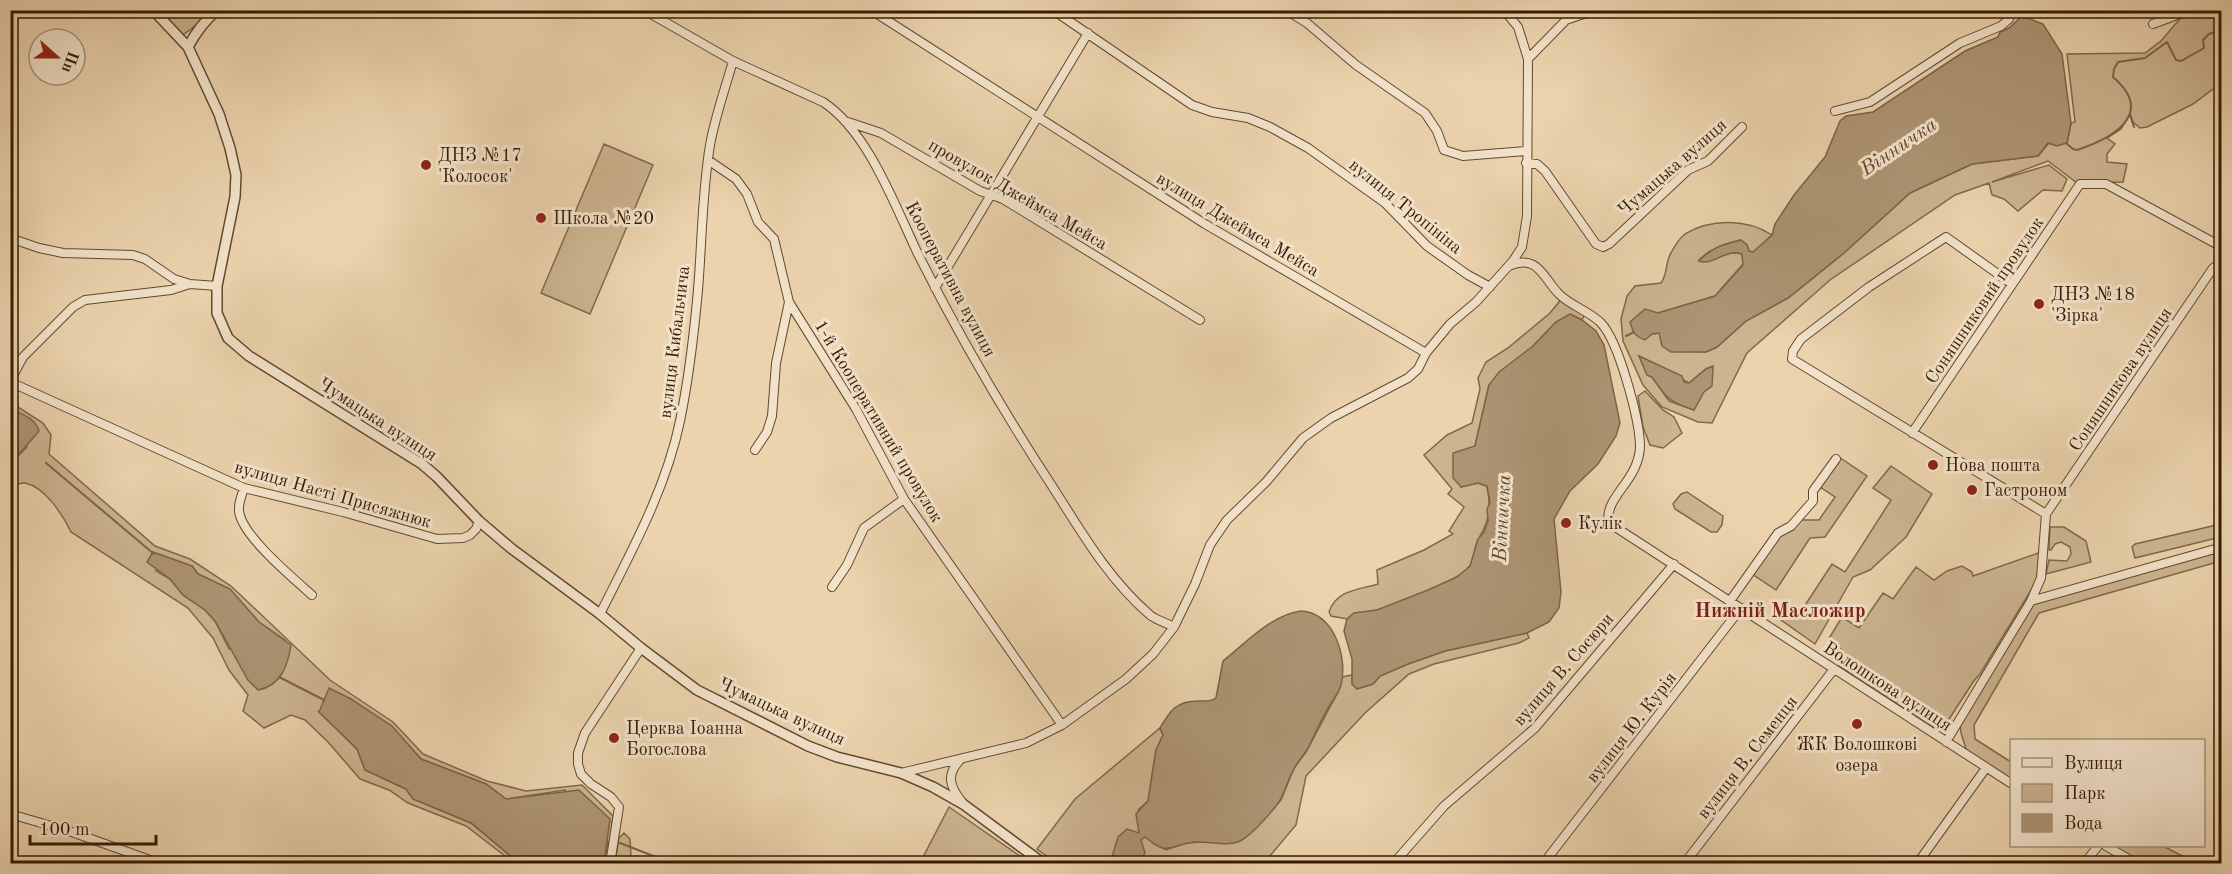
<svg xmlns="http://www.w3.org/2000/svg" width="2232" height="874" font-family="'Old Standard TT',serif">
<rect width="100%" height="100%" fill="#ebd3ad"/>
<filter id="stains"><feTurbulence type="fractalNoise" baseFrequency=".00333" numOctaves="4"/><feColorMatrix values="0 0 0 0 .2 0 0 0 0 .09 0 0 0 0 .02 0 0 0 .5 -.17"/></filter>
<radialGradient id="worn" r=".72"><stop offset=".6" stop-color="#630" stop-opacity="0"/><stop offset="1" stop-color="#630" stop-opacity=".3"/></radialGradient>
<path fill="#ccb490" stroke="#816848" stroke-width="1.5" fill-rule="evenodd" d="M156,11h56c-8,6 -22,21 -30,24z
M2190,11h31v72l-28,21 -46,23 -7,1 -7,-6 -3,-8 -9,15 -14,9 8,6 -8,10v8l20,2 -4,18 -46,1 -29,-22 -56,21 57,-17 18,14 -5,12 -19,-1 -25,21 -14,-12 -12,-4 -3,-12 -34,12 -125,85 -83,73 -35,70 -14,-1 -36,-15 -19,-22 -20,-44 -2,-22 6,-23 8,-10 26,-3c7,-9 4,-21 10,-30 3,-6 9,-15 14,-19 26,-16 63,-15 87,1l-19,18 -4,-2 -2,-6 -6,-5c-17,4 -30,8 -42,20 19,3 26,-11 43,-6l1,10 -28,32 -57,17 -6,21 7,-1 30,18 17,1 11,-5 29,-26 42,-23 56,-45 66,-60 62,-29 66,-8 11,-13h18l4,-20 4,-1 -8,-68 78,-1 16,-12 23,-27zM1639,356l50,27 17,-14 -12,41 -25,-9 -17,-24 -5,-2z
M604,144l49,21 -63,149 -49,-21z
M1560,295l26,17 -4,8 -12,-6 -14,8 -23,24 -44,39 -14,61 -14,41 17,-4 9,3c4,21 3,33 -8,52 -6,8 -3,22 -11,30 -11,13 -73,38 -91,42 -12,3 -20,1 -30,9l-16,-3 -2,-4c7,-22 29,-22 49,-28l-1,-14 47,-20 29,-16 -4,-3 15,-24 -16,-13 4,-5 -28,-34 23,-20 25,-12 8,-34 -2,-11 8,-16 22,-14 42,-35 9,-11z
M1645,391l18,19 11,7 8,16 -19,15 -13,-3 -7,-18 -5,-31z
M10,402l33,21 8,12 -2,19 106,92 35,13 41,27 99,94 63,42 30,32 64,27 39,10 56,-6 31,31 -6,47h-3l4,-22 -43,-51 -59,9 -20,-15 -65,-25 -30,-33 -72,-14 38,37 8,21 41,19 7,10 58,24 48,40h-5l-48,-37 -58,-23 -19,-13 -29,-11 -32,-37 -23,-22 -14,-5 -27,13 -21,-17 5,-16 -19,-25 -16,-32 -25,-30 -117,-76c-8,-17 -26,-45 -46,-49 -5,0 -10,2 -14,4v-24l16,-16 -14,-37 -2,-2zM192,566l6,8 32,15 29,33 26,18 -56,9 -14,-28 -10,-11 -22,-15 -13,-16 -14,-8z
M1839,457l28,19 -42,61 -15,1 -34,52 -24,-16 27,-39 14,-5 7,-10h19l16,-23 -15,-10z
M1891,466l41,28 -26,43 -36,33 -17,7 -38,67 -34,-24 4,-7 11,6 36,-55 13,8 46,-72 -18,-12z
M1687,492l36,24 -1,9 -5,7h-6l-36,-23 -2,-5 8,-10z
M2221,524v13l-86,21 -3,-11 3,-3z
M2050,527h14l22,14 5,21 -45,12 3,-14 18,1 4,-7 -1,-7 -9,-5 -6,2 -4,6h-2z
M2221,548v13l-182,52 -65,112 1,14 36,23v22l-44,-29c-1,-14 -9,-20 -6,-35l70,-119z
M2041,552l-2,22 -3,8 -56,92 -7,8 -29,45 -9,1 -7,-4 -89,-58 5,-8 -2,-3 1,-4 -15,-11 14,-23 17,11 24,-35 10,6 23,-32 18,13 13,-9 15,-5 10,6 1,4z
M1527,633l2,5 -10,5 -85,21 -25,10 -44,39 -59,63 -10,49 -32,38 -58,1 -15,-3 -11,3 -124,-1 -19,-14 38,-50 85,-71 3,7 -7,15 -8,51 -10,9 16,34 12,6 19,-7 16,-1 30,1 12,-4 6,-5 32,-34 13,-32 12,-16 32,-60 4,-15 10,-2v9l5,5 16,-5 7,-8 28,-12 37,-13z
M949,807l81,56h-110z
M624,833l6,6 1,18 3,6h-19l4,-25z
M2107,846h56l33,17h-59z"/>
<path fill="#ad9473" stroke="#7d6445" stroke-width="1.5" d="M2022,16l21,8 19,30 9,69 -4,20 -10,3 -9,-3 -10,13 -66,8 -62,29 -66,60 -56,45 -42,23 -29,26 -11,5h-35l-9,-6 -3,-13 -7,1 -7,6c-11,-4 -12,-8 -15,-18l15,-13 13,4 57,-17 28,-31 -1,-11c-16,-6 -28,12 -43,7 12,-13 25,-17 42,-21l6,5 2,6 4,1 19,-17 3,-11 19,-29 31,-38 15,-36 6,-5 27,-4 92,-61 33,-14 2,-5 9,-4z
M1570,314l12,6 14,11 8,14 16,78 -4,13 -18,28 -28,27 -16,28 7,73 -2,16 -10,14 -22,11 -82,18 -37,13 -28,12 -7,8 -16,5 -5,-5v-25l-8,-28 3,-12 7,-6 23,-3 51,-20 29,-13 13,-11 8,-27 6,-7 4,-11 -1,-12 3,-7 -3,-16 -9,-3 -17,4 -8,-9v-25l22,-7 14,-61 10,-13 34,-26 23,-24z
M1639,356l43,20 2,6 5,1 17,-14 7,-3 -1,20 -8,6 -10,18c-27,-9 -26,-11 -42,-33l-5,-2z
M10,408c11,6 26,10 29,23l-28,32z
M153,552l39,14 6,8 32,15 29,33 32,23c-3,20 -10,41 -33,45l-10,-10 -33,-59 -10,-11 -22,-15 -13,-16 -23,-17z
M1301,611c33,1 47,47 40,74 -2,8 -7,13 -11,20 -9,14 -15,30 -23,45 -4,6 -10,12 -13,19 -7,11 -9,26 -18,37 -9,11 -23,28 -36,35 -13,6 -31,0 -45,1 -27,3 -25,15 -50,-5l-4,3 4,13 -6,10h-25l-3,-2 1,-4 6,-20 9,-8 12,4 -3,-19 12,-13 8,-51 7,-15 -3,-7c10,-17 16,-27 38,-27 7,0 12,1 18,-3l7,-37c23,-18 48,-46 78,-50z
M329,688l22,11 41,27 29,33 65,25 20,15 73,-9 31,29 -6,44h-85l-48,-40 -58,-24 -7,-10 -41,-19 -8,-21 -38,-37z"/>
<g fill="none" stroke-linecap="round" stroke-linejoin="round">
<path stroke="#7d6445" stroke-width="2" d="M2130,115l4,12
M2066,143l7,6 4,1c36,-12 79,-36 36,-73l1,-8 4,-7 27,-4 22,-16 9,18 5,1 23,-13 -1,-8 6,-6 13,-5
M1626,336l8,-4
M46,463l108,91
M279,677l45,23
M620,843l41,16 17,5"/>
<defs>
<path id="minor" d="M644,10l89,51 90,41c45,29 72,104 95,152 40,80 85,157 134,232 29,45 56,93 98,129 6,5 17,8 24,12
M871,10l334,214 221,129
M1053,10l139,95 20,7 36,6 22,9 38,21 77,55 42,43 41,29 22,12
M1286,10l21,13 49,42 69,48 12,18 7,19 19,6 63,-5
M1504,10l14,17 10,32
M2153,24l37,-14
M1835,111l35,-9 90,-59 41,-17 8,-7 4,-9
M848,122l33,11 99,58 23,8 197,121
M708,160l28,19 11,15 11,28 16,17 15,63 67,107 48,90 158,226
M1526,163l11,1 8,7 51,73 7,3 6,-3 79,-74 20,-9 34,-34
M10,238l29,10 24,5 70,2 12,4 29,20 16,5 27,2
M1509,266c29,-13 34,12 50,28 12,12 30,17 42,29 18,19 38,95 39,122 0,36 -37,52 -31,78l403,261
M2012,284l-66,-47 -77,50 -68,52 -8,12 -1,8 254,155 167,-246 9,-5
M935,288l153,-255
M10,381l13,-24 50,-50 12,-7 86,-10 19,-6
M10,382l234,106 99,24 94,27 26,-1 7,-3 6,-6 3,-8
M1912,433l168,-249h26l116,63
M755,450l12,-18 5,-16 4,-53 13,-61
M244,488c-2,7 -6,15 -5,23 2,24 55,68 73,84
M832,587l15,-22 17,-37 40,-29
M1730,601l48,-68 13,-7 22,-25v-10l23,-32
M2031,601l10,-23 5,-64
M600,614c31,-62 66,-125 80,-193 9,-43 14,-87 18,-131 4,-48 4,-97 12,-145 5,-28 15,-56 23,-84
M1946,742l85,-141 191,-54
M961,759c-15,15 -12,27 1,43
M901,773l125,-30 36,-18 64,-46 27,-25 21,-27 21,-43 15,-39 17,-25 39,-38 37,-44 28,-20 77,-40 10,-9 8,-16 24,-29 26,-22 37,-41 9,-14 5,-31 1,-157 38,-39 29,-10
M10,814l59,17 92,33
M2106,846l31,18
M610,864l9,-57 -8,-10 -20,-13 -10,-10 -3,-10v-11l7,-20 56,-85
M1393,864l51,-58 91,-78 139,-164
M1543,864l198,-256
M1684,864l150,-195
M1917,864l69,-96
M2084,864l14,-18"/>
<path id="tertiary" d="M153,10l35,37 31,67 11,34 6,27 -1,22 -18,89v27l11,25 21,18 173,108 15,13 42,44 33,28 88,65 41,34 56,42 111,56 29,11 64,16 32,14 30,17 81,60
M188,47c8,-15 16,-26 29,-37"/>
</defs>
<use href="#minor" stroke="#63492c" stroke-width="10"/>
<use href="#tertiary" stroke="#63492c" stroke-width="12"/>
<use href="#minor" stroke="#f2e2ca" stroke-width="8"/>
<use href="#tertiary" stroke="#f2e2ca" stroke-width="9"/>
</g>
<g fill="#8f2418" stroke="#f2e2ca" stroke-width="2">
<circle cx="426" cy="165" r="6"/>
<circle cx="541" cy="218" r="6"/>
<circle cx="2039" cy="304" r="6"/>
<circle cx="1933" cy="465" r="6"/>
<circle cx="1972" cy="490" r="6"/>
<circle cx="1566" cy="523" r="6"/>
<circle cx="1857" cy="724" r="6"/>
<circle cx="614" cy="738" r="6"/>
</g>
<g text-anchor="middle" stroke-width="6" stroke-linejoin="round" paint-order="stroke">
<g font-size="18" fill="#361b01" stroke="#f2e2ca" text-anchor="start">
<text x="438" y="161">ДНЗ №17<tspan x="438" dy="21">'Колосок'</tspan></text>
<text x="553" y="224">Школа №20</text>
<text x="2051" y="300">ДНЗ №18<tspan x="2051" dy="21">'Зірка'</tspan></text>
<text x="1945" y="471">Нова пошта</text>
<text x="1984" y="496">Гастроном</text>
<text x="1578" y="529">Кулік</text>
<text x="626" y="734">Церква Іоанна<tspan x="626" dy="21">Богослова</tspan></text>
<text x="1857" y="750" text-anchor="middle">ЖК Волошкові<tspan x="1857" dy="21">озера</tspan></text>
</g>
<g font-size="18" fill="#361b01" stroke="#f2e2ca">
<text transform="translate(1672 167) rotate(-41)" y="6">Чумацька вулиця</text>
<text transform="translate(1018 194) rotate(30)" y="6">провулок Джеймса Мейса</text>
<text transform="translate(1406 206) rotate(39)" y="6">вулиця Тропініна</text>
<text transform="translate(1238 224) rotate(31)" y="6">вулиця Джеймса Мейса</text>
<text transform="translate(951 279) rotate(62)" y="6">Кооперативна вулиця</text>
<text transform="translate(1984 300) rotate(-56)" y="6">Соняшниковий провулок</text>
<text transform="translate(674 342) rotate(-83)" y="6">вулиця Кибальчича</text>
<text transform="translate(2120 379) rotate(-56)" y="6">Соняшникова вулиця</text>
<text transform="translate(378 419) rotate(33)" y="6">Чумацька вулиця</text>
<text transform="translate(879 421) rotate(59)" y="6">1-й Кооперативний провулок</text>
<text transform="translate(333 494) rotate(16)" y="6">вулиця Насті Присяжнюк</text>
<text transform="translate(1563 669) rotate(-49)" y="6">вулиця В. Сосюри</text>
<text transform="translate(1888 686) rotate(33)" y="6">Волошкова вулиця</text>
<text transform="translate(782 711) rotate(25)" y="6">Чумацька вулиця</text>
<text transform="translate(1631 727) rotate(-52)" y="6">вулиця Ю. Курія</text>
<text transform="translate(1747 757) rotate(-52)" y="6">вулиця В. Семенця</text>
</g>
<g font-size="20" font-style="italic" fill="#604529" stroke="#f2e2ca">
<text transform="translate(1898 146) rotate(-34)" y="7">Вінничка</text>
<text transform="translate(1501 518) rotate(-87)" y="7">Вінничка</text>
</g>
<g font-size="20" font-weight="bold" fill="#7a1f14" stroke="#f2e2ca">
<text x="1780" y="617">Нижній Масложир</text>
</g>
</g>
<rect width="2232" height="874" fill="none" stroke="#ebd3ad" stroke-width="36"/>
<rect x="12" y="12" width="2208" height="850" fill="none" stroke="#361b01" stroke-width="3"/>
<rect x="18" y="18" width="2196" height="838" fill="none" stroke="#361b01" stroke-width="1.5"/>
<rect x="2010" y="739" width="195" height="108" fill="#f2e2ca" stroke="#a7927a" stroke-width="1.5"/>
<rect x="2022" y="758" width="30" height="9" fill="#f2e2ca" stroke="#a7927a" stroke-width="1.5"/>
<text x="2064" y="769" font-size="18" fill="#361b01">Вулиця</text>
<rect x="2022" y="784" width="30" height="18" fill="#ccb490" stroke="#a7927a" stroke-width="1.5"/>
<text x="2064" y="799" font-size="18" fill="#361b01">Парк</text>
<rect x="2022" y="814" width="30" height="18" fill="#ad9473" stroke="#a7927a" stroke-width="1.5"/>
<text x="2064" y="829" font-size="18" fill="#361b01">Вода</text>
<g transform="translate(57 57) rotate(111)"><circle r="28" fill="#f2e2ca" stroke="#a7927a" stroke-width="1.5"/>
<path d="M0-4.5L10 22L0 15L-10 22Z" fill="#8f2418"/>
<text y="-9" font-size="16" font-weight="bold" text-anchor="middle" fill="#361b01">Пн</text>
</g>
<path d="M30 835v9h126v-9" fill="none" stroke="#361b01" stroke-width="3"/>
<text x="39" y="835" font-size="18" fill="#361b01" stroke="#f2e2ca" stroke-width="4.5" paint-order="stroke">100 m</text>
<rect width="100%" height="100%" filter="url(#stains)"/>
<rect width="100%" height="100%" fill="url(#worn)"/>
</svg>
